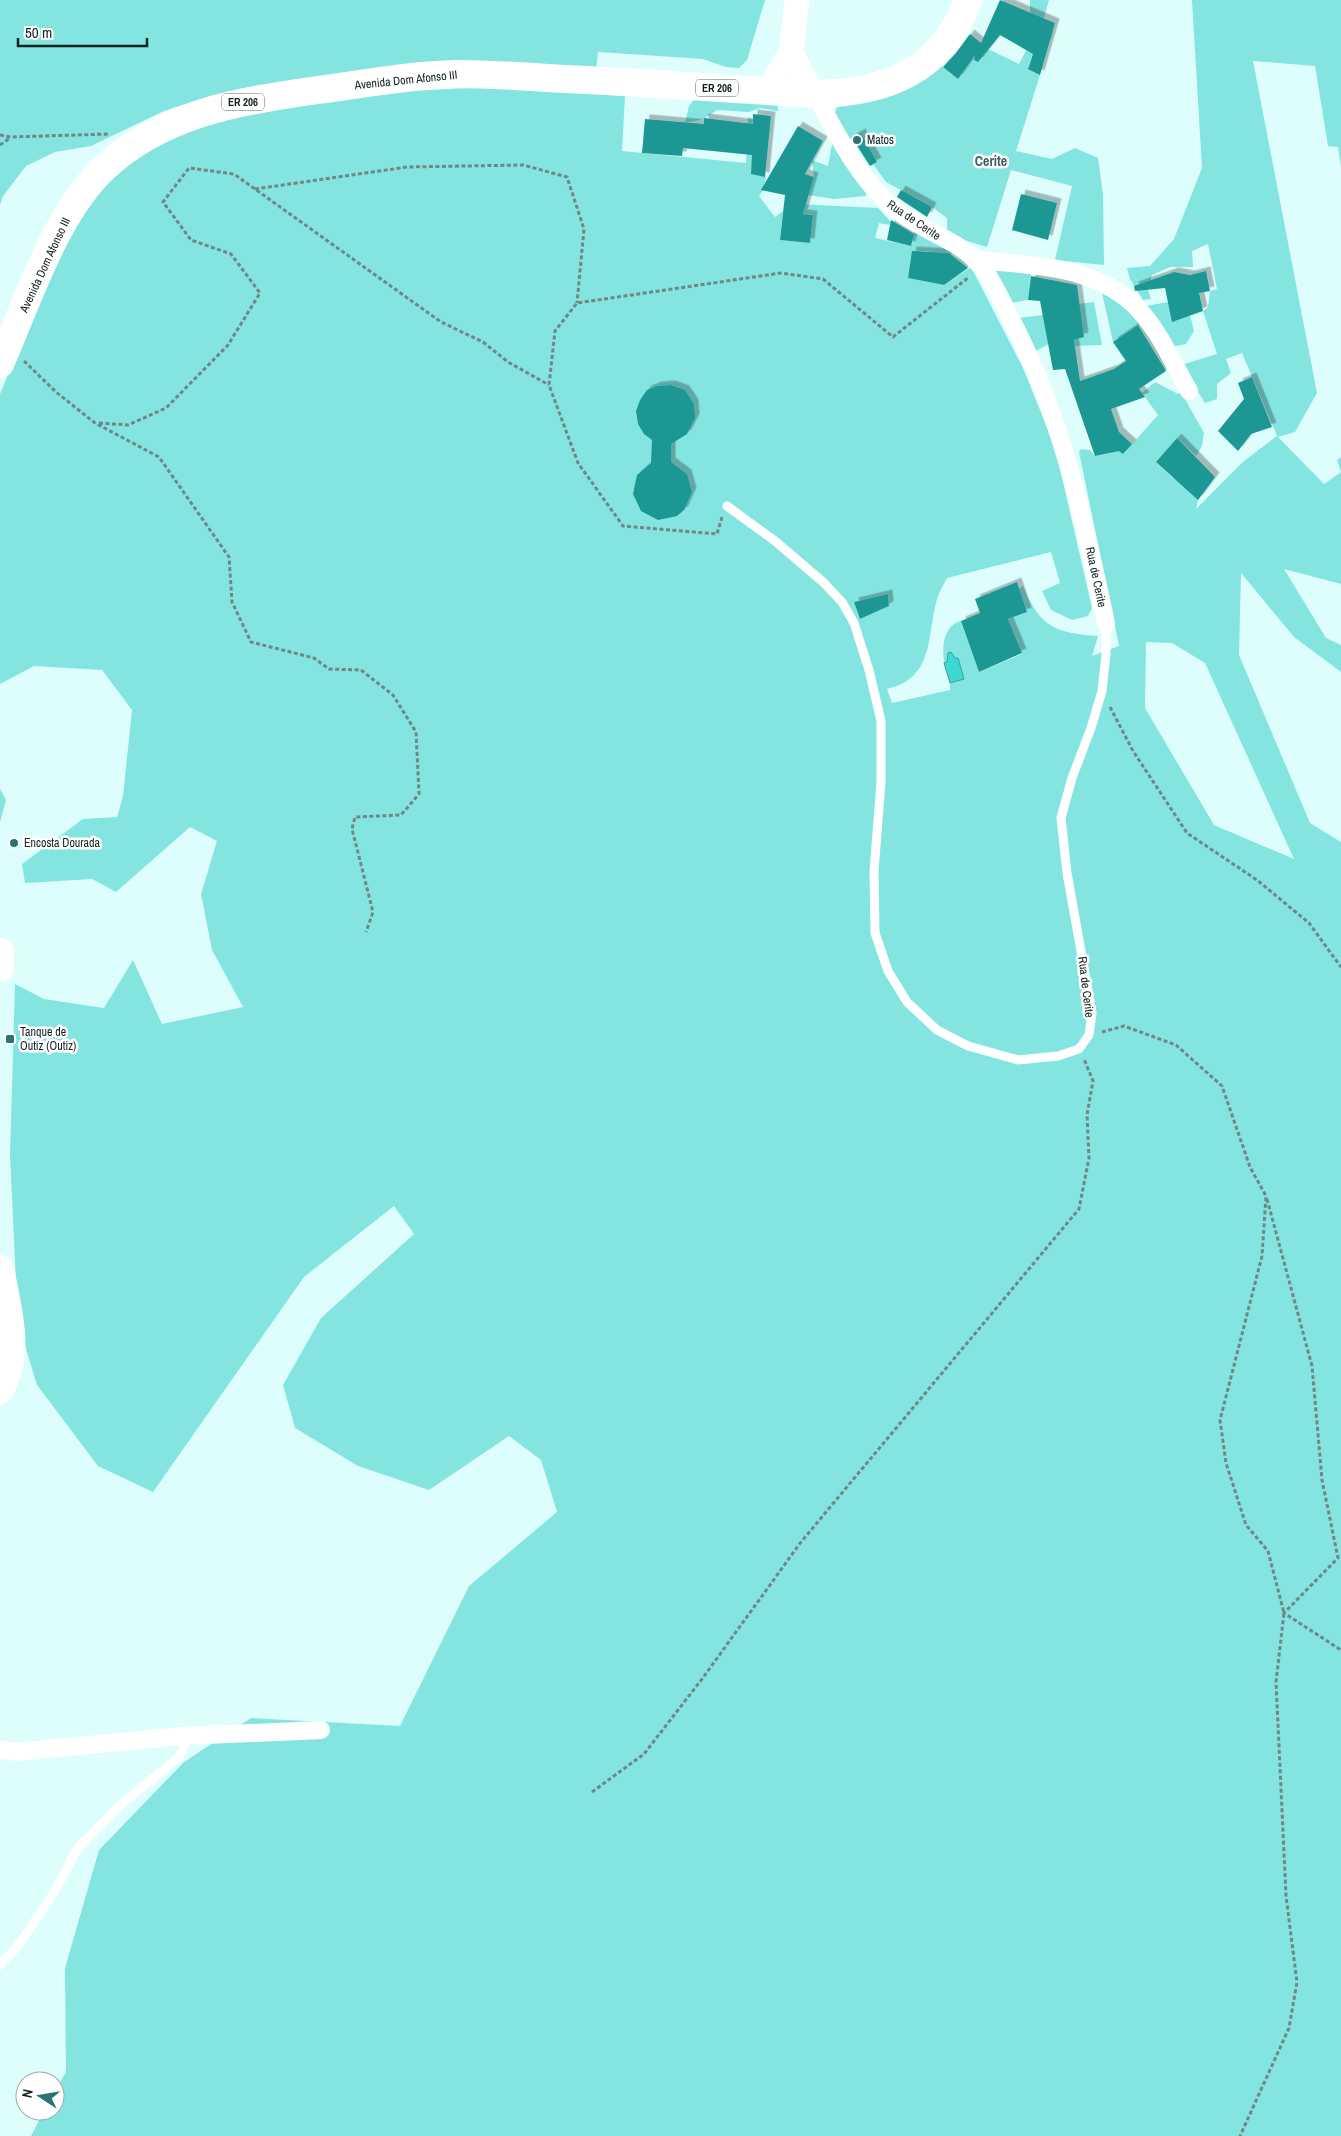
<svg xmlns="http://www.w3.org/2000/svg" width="1341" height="2136" font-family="'Archivo Narrow',sans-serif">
<defs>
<filter id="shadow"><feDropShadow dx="4.5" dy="-4.5" stdDeviation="0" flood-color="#0004"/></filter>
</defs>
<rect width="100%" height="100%" fill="#ddfefc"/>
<path fill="#84e5e0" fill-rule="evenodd" d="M0,0h765l-18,60 -8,8 -13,-1 -23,-8 -105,-7 -2,20 -223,1 -166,24 -43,14 -73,35 -36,6 -29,14 -23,30 -3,9z
M1030,0h19l-6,21 10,11 -2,7 -11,-5 -12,34 12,7 -24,76 36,8 23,-11 23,10 5,36 1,71 -49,-5 17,-74 -61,-16 -24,77 -40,-12v-17l-15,-11 -46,-25 -13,-18 4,-2 -16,-29 -12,7 -15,-25 3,-8 40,-8 62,-35 19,15 17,-24 5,4 8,-10 31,15 11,-21z
M1192,0h149v167l-3,-20 -10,-1 -13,-80 -62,-5 64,332 -22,39 -17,5 46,47 17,-12 -4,-12 4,-3v127l-57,-15 42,69 15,7v27l-47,-35 -53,-64 -2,82 71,168 31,19v1294h-1310l13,-25h11v-20l11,-19 -1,-104 34,-118 85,-88 67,-44 149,8 69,-140 88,-74 -16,-52 -32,-24 -80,54 -71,-24 -63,-38 -12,-43 38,-67 93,-84 -20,-28 -90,71 -151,215 -55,-26 -61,-81 -11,-36 -10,-67 -6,-127 5,-171 29,15 60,9 29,-48 29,64 81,-17 -31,-57 -11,-56 16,-53 -27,-14 -74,65 -24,-13 -67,4 -3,-19 61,-45 34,-2 6,-21 9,-86 -30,-40 -68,-4 -34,18v-290l67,-161 45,-61 64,-43 193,-36 121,-6 135,9 -3,55 124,12 2,-46 5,2 -2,21 2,12 -2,21 15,4 -3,13 -4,6 16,21 8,-6 -3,29 30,3 3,-28 -20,-3 4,-8 81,4 13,14 -1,3 -11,-2 -4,15 36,8 4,-19 41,27 -35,-3 -1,7h-9l-3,20 36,7 27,-18 52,101 32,79 37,161 -4,8 -16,4 -21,-10 -9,-19 18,-8 -9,-31 -104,26c-3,6 -7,12 -9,18 -12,38 -2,82 -51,93l5,14 58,-13v-7l14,-4 -13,-27 -3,1 -1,9 -3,1c-2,-17 -1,-37 17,-42l18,51 43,-18 -14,-35 19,-7 -8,-23 4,-3c17,41 32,47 75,50l-6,20 27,-10 -40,-194 2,-3 9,1 5,6 14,-3 6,-20 7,20 3,-1 33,-37 -16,-22 13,-11 23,12 3,-2 23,41 -2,13 -6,10 -19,-18 -21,24 17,16 8,-7 6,18 11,11 -2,9 48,-48 33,-25 -35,-83 -16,6 5,14 -14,11v15l-12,4 -24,-38 36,-11 -14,-43 5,-4 2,-16 7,-2 -9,-45 -16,7 1,16h-23l-18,8 -4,15 3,9 -8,1 -13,-21 -3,-11 23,-2 24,-27 28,-71zM888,594l1,12 -29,13 -6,-17zM1146,642l26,1 33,20 89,196 -80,-34 -69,-117z
M696,97l81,6 1,8 -18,-3 -11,4 -32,-2 -13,9 -19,4 4,-17z
M833,139l34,51 -1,6 -32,3 -26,-4 6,-18 -2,-17 16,6z
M995,269l36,5 -3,26 -17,3z
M1102,293l34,21 4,10 -27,18z
M1094,302l8,43 -27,1 -1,-6 10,-3 -6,-33z
M1168,302l22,13 4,16 -8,13 -15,3 -25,-41z
M1043,315l6,29 -15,8 -16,-34z
M0,789l6,11 -6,22z"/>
<path fill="#3ed8d3" stroke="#31a29e" d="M951,652l4,6h3l6,21 -14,4 -6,-20 3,-1 1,-9z"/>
<path fill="#1c9793" filter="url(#shadow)" d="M1000,0l55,23 -15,52 -12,-6 5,-15 -33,-19 -22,27 -4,-2 1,-5 -17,24 -15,-12 13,-14 14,-19 11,9z
M753,114l18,2 -6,61 -14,-3 1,-19 -69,-7 -1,8 -40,-3 3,-34 59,5v-6l49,6z
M798,126l25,15 -18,33 9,3 -11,37 10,1 -3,28 -30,-3 5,-45 -24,-5z
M861,133l16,29 -7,4 -18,-28z
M901,190l31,17 -5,10 -30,-20z
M1021,194l36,9 -9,37 -36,-10z
M891,220l23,14 -3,12 -24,-6z
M912,251l37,2 19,15 -24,17 -36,-7z
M1206,271l4,20 -11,2 4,18 -31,11 -7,-34 -30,3 -1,-5 40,-14 16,3z
M1031,276l46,9 7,52 -10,3 6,41 34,-12 12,-8 -13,-19 25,-17 28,46 -27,18 6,8 -34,12 8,23 13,12 -9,10 -4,-3 -24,5 -30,-87 -12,1 -13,-69 -12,-1z
M1252,377l20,50 -21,7 -13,17 -20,-20 26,-32 -6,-16z
M671,385l14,5 9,14 1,14 -8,16 -16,10v18l16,12 5,18 -8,18 -7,6 -19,4 -17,-9 -8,-17 4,-19 14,-12 1,-23 -8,-6 -6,-10 -2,-13 4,-11 7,-10 10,-4z
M1177,438l38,39 -17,23 -42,-38z
M1017,582l10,30 -19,7 14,34 -43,19 -18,-51 19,-8 -5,-14z
M888,594l1,12 -29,13 -6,-17z"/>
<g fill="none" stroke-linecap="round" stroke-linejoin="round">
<path stroke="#6f8785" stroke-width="3" stroke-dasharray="4 2.5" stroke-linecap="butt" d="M0,135l10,2 99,-3
M0,145l10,-7
M255,189l152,-22 116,-2 44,12 17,52 -7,74
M24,361l32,31 39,31 64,34 70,100 3,45 19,40 63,16 15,11 32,1 32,25 23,37 3,62 -18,21 -46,2 -3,12 21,83 -7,20
M99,423l29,2 38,-17 62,-63 32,-52 -29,-39 -40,-14 -28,-38 26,-34 45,6 207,148 42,20 25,20 41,23
M722,517l-5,17 -94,-8 -45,-63 -29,-78 6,-54 22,-28 204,-30 42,6 70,58 76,-60
M1110,707l23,44 54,82 70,47 52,43 32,44
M1102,1032l22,-6 52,19 46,41 28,81 16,29 -4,60 -42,164 6,43 20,62 22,26 16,62 -8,69 10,214 11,86 -8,46 -49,108
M1267,1199l45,167 10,114 16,78 -54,55 57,37
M592,1792l52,-38 58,-75 99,-137 278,-333 10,-51 -2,-43 6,-34 -9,-22"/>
<path stroke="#fff" stroke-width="9" d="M727,506l48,35 48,41 19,20 12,21 15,47 12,51v61l-7,89 1,62 13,38 19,31 30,28 31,16 50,14 40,-4 21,-7 10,-14 3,-22 -25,-140 -6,-55 11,-40 19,-50 11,-37 4,-36v-32
M0,1965l17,-18 35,-51 26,-48 40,-41 61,-50 10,-21"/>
<path stroke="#fff" stroke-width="18" d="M815,94c22,41 47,91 85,119 22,17 59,28 77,49 16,17 25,40 36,61 50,98 70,193 93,300
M976,260c52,5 114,5 155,42 26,23 41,59 58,89
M0,1749l16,3 166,-16 139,-6"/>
<path stroke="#fff" stroke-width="25" d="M791,52l10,21 14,21
M768,91l23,-39 6,-52"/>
<path stroke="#fff" stroke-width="28" d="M0,364c27,-61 54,-147 102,-194 60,-57 138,-69 216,-80 46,-6 92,-15 138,-16 37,0 74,3 110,5 83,4 166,10 249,15 70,-1 128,-23 153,-94
M0,952v16
M0,1269c8,41 21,83 0,121"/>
</g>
<g fill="#2a7471" stroke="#fff" stroke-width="2">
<circle cx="857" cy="140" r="5"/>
<circle cx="14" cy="843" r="5"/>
<rect x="5" y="1034" width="10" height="10" rx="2.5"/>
</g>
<g text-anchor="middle" stroke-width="5" stroke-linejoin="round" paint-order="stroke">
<g fill="#fff" stroke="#5a6564" stroke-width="1">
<rect x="696" y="79.5" width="42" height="17" rx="4"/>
<rect x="222" y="93.5" width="42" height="17" rx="4"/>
</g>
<g font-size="11" font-weight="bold" fill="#132322">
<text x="717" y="92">ER 206</text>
<text x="243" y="106">ER 206</text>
</g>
<g font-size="12" fill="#132322" stroke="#fff">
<text transform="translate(406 80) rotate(-6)" y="4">Avenida Dom Afonso III</text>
<text transform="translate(914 220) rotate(34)" y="4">Rua de Cerite</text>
<text transform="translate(45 265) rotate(-65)" y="4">Avenida Dom Afonso III</text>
<text transform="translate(1096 577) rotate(78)" y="4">Rua de Cerite</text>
<text transform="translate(1086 987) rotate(83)" y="4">Rua de Cerite</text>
</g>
<g font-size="12" fill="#132322" stroke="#fff" text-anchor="start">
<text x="867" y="144">Matos</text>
<text x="24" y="847">Encosta Dourada</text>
<text x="20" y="1036">Tanque de<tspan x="20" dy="14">Outiz (Outiz)</tspan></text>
</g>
<g font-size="14" font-weight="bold" fill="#3a5f5e" stroke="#fff">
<text x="991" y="166">Cerite</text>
</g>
</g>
<g transform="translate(40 2096) rotate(282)"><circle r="24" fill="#ffffff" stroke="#a1a7a7"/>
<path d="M0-4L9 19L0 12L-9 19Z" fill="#2a7471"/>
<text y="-8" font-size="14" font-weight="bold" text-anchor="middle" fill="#132322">N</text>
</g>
<path d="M18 38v8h129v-8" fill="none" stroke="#132322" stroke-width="2.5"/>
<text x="25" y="38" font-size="15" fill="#132322" stroke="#ffffff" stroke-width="4" paint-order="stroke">50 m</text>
</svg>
